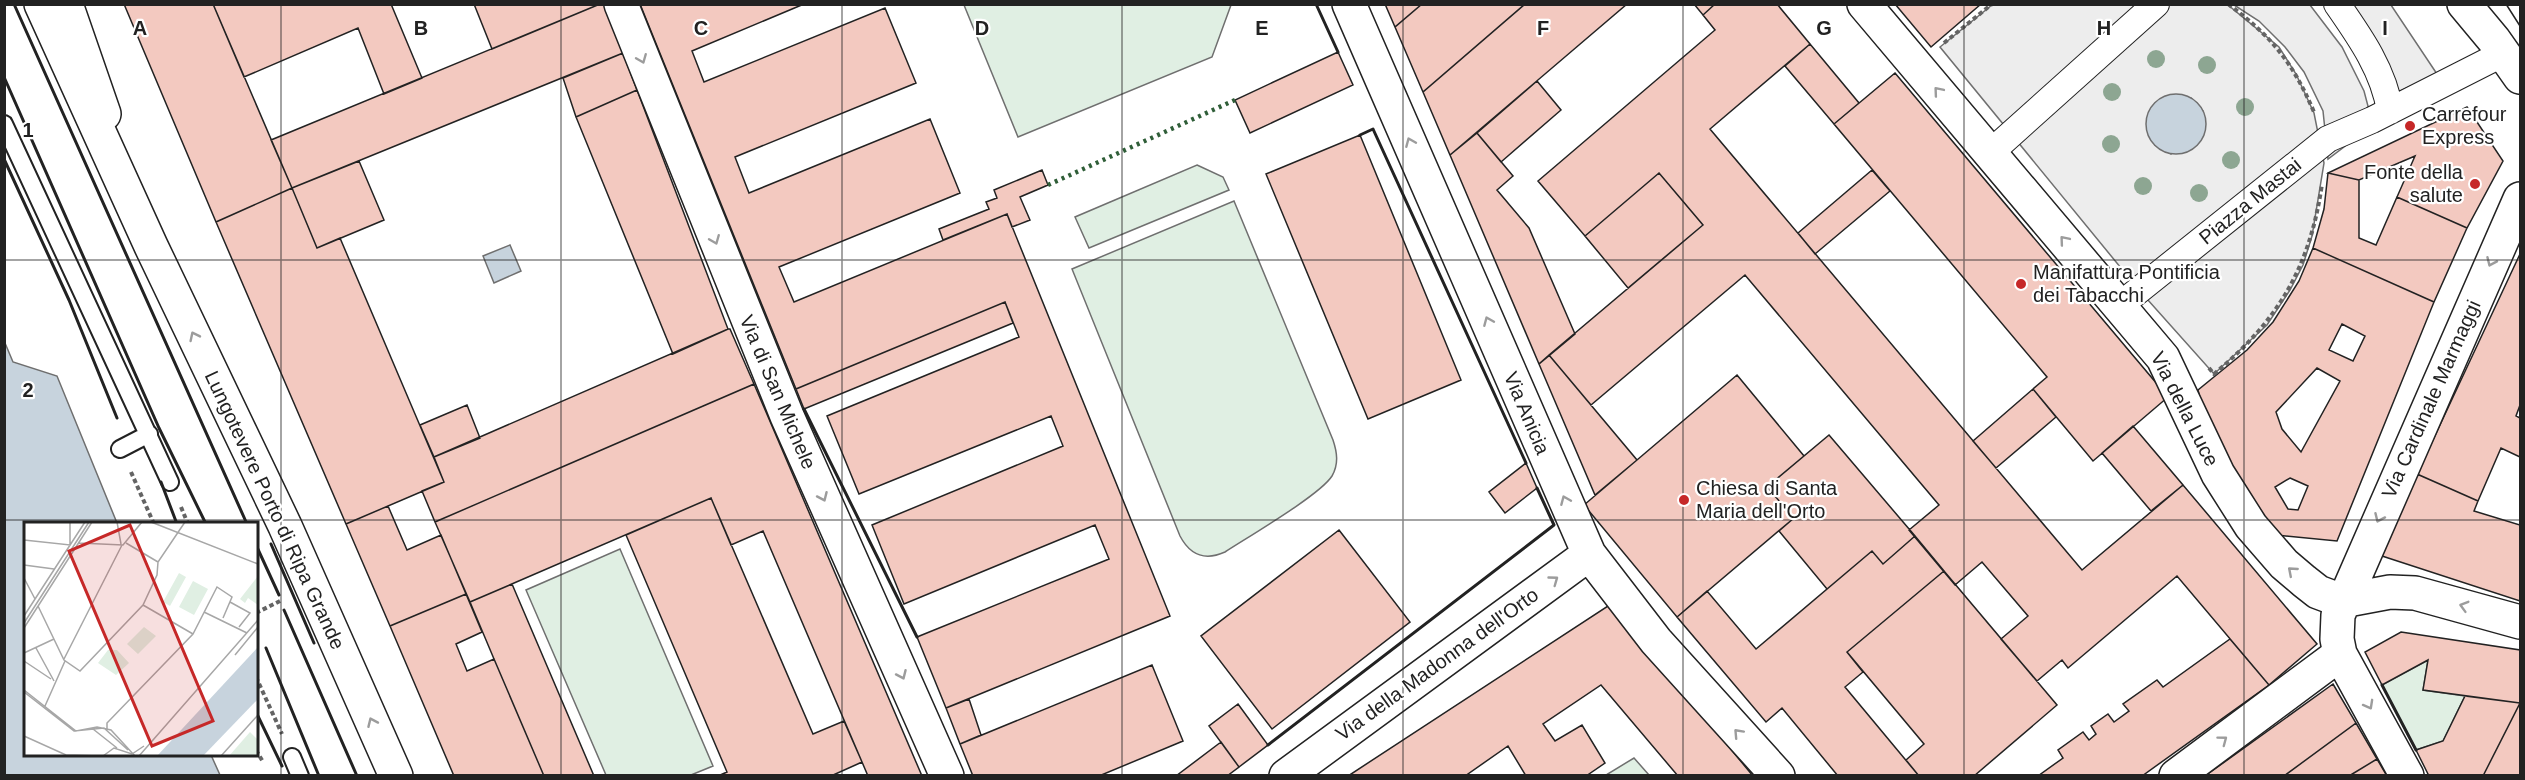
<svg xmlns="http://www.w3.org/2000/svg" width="2525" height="780" font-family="Helvetica,sans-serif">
<rect width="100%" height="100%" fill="#fff"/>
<path fill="#e0efe3" stroke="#6f6f6f" stroke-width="1.5" d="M964,5h267l-19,52 -194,80z
M1197,165l26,12 6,13 -140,58 -14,-31z
M1234,201l99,239c4,12 6,24 -1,36 -12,19 -84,61 -107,76 -20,9 -35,3 -45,-16l-108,-267z
M620,549l93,217 -22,9h-85l-80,-185z
M2428,660l-5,30 42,6 -22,45 -27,9 -34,-65z
M1634,758l15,17h-43z"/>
<path fill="#ededed" stroke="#6f6f6f" stroke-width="1.5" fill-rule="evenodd" d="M1992,5h236l51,42 17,27 18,39 10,50 -12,73 -9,29 -13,25 -23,35 -53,49 -75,-84 -199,-243zM2173,95l18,3 12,13 -32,43 -16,-9 -8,-26 9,-16z
M2234,5h76l32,42 22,44 9,34 -45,34 -5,-48 -19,-39 -19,-25 -26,-26z
M2351,5h40l46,69 -39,18z"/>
<path fill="#c7d3dd" stroke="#6f6f6f" stroke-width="1.5" d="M2146 124a30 30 0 1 1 60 0a30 30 0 1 1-60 0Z
M510,245l11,26 -27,12 -11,-27z
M5,343l8,19 44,14 60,147 -91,1v230l185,1 9,20h-215z"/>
<path fill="#f3c9c0" stroke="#222" stroke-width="1.5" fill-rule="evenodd" d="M124,4h89l79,184 -76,34z
M213,4h178l31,74 -38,16 -26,-66 -114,49z
M474,4h126l-108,45z
M600,4h4l19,49 -331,135 -21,-48z
M640,4h164l-112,47 12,31 181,-74 31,75 -181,74 14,36 181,-74 30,74 -181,74 15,35 213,-88 163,402 -224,92 -29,-71 192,-78 -14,-34 -191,79 -32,-79 191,-79 -12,-30 -192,78 -32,-78 192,-79 -14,-35 -209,87z
M1385,4h37l-27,23z
M1422,4h103l-102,88 -28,-65z
M1525,4h102l-177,151 -27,-63z
M1694,4h21l-12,11z
M1715,4h62l33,40 -100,85 372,441 101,-85 134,159 -48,41 -92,-109 -109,92 -6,-8 -25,21 -36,-42 27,-23 -46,-54 -27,23 -46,-55 30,-25 -194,-230 -154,130 -42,-50 154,-130 -44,-52 -74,63 -47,-55 177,-151 -12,-15z
M1895,4h86l-50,43z
M1810,44l49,59 -25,21 -49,-58z
M1338,52l15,33 -103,48 -15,-33z
M623,53l14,37 -61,27 -13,-39z
M1895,73l273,324 -75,64 -60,-72 14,-12 -213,-253z
M1537,81l24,29 -60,52 -24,-29z
M637,90l91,239 -55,25 -97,-237z
M2467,107l36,54 -36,67 -70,-31 18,-41 -56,24 -31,-7z
M1477,133l36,43 -16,14 32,38 46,106 -36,30 -89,-209z
M1360,135l101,245 -93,39 -102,-245z
M359,161l25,59 -67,28 -25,-60z
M1042,170l6,15 -28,12 10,23 -18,7 -5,-13 -64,26 -4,-11 50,-20 -3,-7 11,-4 -3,-8z
M1872,170l18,21 -75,63 -17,-21z
M1659,173l44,52 -75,63 -43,-52z
M2328,173l31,7v58l17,7 21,-48 70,31 -33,74 -121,-54 11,-39z
M292,188l25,60 23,-10 104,244 -98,42 -130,-302z
M2313,248l121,54 -97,239 -61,-6 -69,-108 -9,-37 49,-40 26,-28 26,-41zM2342,324l23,12 -12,25 -24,-11zM2317,368l23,13 -39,71 -19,-23 -6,-17zM2290,478l18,8 -10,24 -10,-1 -13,-22z
M2520,254v151l-4,11 4,2v39l-19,-9 -23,53 -61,-27z
M1005,302l8,21 -209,86 -8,-20z
M728,329h2l24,55 -319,138 -13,-31 22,-9 -10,-25z
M1549,355l88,105 -42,35 -56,-131z
M1737,375l67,81 -37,31 27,31 -117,99 -93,-112z
M754,384l168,392h-54l-105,-245 -32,14 -20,-47 -241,104 -35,-80z
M2033,389l23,28 -60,51 -23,-27z
M467,405l13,33 -46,19 -14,-32z
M2133,426l50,59 -32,26 -49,-58z
M1829,435l86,101 -32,28 -11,-13 -45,38 -48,-58 15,-13 -27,-31z
M1526,463l11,25 -32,25 -16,-21z
M2417,474l61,27 -4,10 46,14v76l-138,-45z
M711,498l102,236 31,-13 18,41 -31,14h-113l9,-4 -101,-237z
M388,506l19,44 34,-15 25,59 -76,32 -44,-102z
M1339,530l71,92 -138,107 -71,-93z
M1915,536l29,35 -97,81 16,20 -18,15 74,89h-81l-56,-68 -16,14 -89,-105 30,-26 49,58 116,-98 11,13z
M1944,571l113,134 -83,71h-55l-13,-16 18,-16 -77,-92z
M512,584l82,192h-50l-50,-117 -24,-57z
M466,594l16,38 -26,12 11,27 27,-12 50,117h-90l-64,-150z
M1611,604l142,172h-75l-77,-91 -58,39 12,17 27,-16 23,38 -19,13h-60l-18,-30 -43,30h-117z
M2401,632l119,18v53l-97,-13 5,-30 -46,25 -17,-33z
M2230,639l39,46 -127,91h-104l25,-18 -5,-8 25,-18 6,8 7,-6 -5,-8 17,-12 6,8 15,-11 -6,-7 34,-24 6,7z
M1152,665l31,76 -84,35h-126l-13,-32z
M2333,684l23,39 -72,53h-79z
M2465,696l55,7 -37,73h-54l-13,-26 27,-9z
M969,699l12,36 -21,9 -14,-36z
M2520,703v73h-37z
M1238,704l30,41 -29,22 -30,-41z
M2356,723l21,36 -28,17h-65z
M1221,742l18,25 -12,9h-51z
M2377,759l10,17h-38z"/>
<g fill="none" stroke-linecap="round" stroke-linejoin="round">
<defs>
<path id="service" d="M4,124l166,358
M120,449l29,-15
M292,757l8,19"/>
<path id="pedestrian" d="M2337,4c23,33 47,67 53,107
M1990,153l166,-149
M2119,306l209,-167 44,-19 132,-67"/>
<path id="minor" d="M621,4l166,412 160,360
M1349,4l240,550 67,87 122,135
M1864,4l299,354 55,116 33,52 33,38 20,17 14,11 24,9
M2342,601l48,-9 25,1 105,29
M1286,776l303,-222
M2176,776l164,-122
M2407,776l-67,-122 -3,-15 1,-24 182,-416"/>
<path id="secondary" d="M66,4l38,110
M2464,4l30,36 26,37"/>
<path id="primary" d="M41,4l110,242 134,280 111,250"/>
</defs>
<use href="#service" stroke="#222" stroke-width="20"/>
<use href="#pedestrian" stroke="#222" stroke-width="28"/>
<use href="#minor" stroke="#222" stroke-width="36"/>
<use href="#secondary" stroke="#222" stroke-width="36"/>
<use href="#primary" stroke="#222" stroke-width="36"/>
<path stroke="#646464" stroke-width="4" stroke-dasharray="4.5 3" stroke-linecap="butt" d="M2228,4c44,33 64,57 86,108
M1944,43l48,-39
M2209,368l5,6c65,-54 96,-107 108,-190
M131,472l23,52
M181,507l7,17
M256,613l24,-12
M256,677l26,57
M256,750l7,12"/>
<use href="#service" stroke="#fff" stroke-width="16"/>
<use href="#pedestrian" stroke="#fff" stroke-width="26"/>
<use href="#minor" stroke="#fff" stroke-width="33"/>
<use href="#secondary" stroke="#fff" stroke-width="33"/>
<use href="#primary" stroke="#fff" stroke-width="33"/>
<path stroke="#222" stroke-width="1.5" d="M2506,4l14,22"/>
<path stroke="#2f5e38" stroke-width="4.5" stroke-dasharray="3 4.5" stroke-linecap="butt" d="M1048,185l187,-85"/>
<path stroke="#222" stroke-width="3" d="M14,4l233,520
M1316,4l22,48
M4,77l155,351 47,96
M1360,135l13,-6 153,334
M4,159l65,141 48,118
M804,409l113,228
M161,482l16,42
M271,544l43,99
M256,545l23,50
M284,610l73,166
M266,648l53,128
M2382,685l34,65
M256,712l26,54
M1268,745l286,-220 -17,-37"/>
</g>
<g fill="#8da692">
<circle cx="2156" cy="59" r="9"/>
<circle cx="2207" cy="65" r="9"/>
<circle cx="2112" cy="92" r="9"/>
<circle cx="2245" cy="107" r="9"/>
<circle cx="2111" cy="144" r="9"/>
<circle cx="2231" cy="160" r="9"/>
<circle cx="2143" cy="186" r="9"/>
<circle cx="2199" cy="193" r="9"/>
</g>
<defs><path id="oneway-chevron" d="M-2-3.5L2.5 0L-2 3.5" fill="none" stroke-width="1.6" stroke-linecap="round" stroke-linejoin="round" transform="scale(1.5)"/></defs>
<g stroke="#9c9c9c">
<use href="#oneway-chevron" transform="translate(642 59) rotate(68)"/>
<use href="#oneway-chevron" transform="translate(1938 91) rotate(-130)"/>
<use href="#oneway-chevron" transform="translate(1410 142) rotate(-113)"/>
<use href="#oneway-chevron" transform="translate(715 240) rotate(68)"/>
<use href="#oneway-chevron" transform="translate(2064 240) rotate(-130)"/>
<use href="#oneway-chevron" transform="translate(2491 262) rotate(114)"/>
<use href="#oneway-chevron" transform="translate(1488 321) rotate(-113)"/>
<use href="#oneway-chevron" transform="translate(194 336) rotate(-116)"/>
<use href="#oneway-chevron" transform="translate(823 497) rotate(66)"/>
<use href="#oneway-chevron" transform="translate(1565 500) rotate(-113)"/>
<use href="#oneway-chevron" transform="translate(2379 518) rotate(114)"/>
<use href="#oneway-chevron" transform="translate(2292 571) rotate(-139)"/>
<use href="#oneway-chevron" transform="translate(1554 580) rotate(-36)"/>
<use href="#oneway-chevron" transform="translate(2464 606) rotate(-164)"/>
<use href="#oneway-chevron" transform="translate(902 675) rotate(66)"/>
<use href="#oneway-chevron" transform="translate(2369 705) rotate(61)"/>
<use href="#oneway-chevron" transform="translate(372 722) rotate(-114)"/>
<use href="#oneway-chevron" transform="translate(1738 733) rotate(-133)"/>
<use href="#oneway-chevron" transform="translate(2223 740) rotate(-37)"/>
</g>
<path fill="none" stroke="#222" stroke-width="1.5" stroke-opacity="0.55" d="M281,4v772M561,4v772M842,4v772M1122,4v772M1403,4v772M1683,4v772M1964,4v772M2244,4v772M4,260h2516M4,520h2516"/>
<g fill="#c62828" stroke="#fff" stroke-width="2">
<circle cx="2410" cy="126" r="6"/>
<circle cx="2475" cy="184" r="6"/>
<circle cx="2021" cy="284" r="6"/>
<circle cx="1684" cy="500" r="6"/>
</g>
<g text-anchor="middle" stroke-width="4.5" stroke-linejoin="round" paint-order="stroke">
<g font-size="20" fill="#222" stroke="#fff" text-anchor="start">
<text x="2422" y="121">Carrefour<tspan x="2422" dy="23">Express</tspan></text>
<text x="2463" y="179" text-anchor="end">Fonte della<tspan x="2463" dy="23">salute</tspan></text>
<text x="2033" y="279">Manifattura Pontificia<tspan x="2033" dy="23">dei Tabacchi</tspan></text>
<text x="1696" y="495">Chiesa di Santa<tspan x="1696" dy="23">Maria dell'Orto</tspan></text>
</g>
<g font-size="20" fill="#222" stroke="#fff">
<text transform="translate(2250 201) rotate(-39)" y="7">Piazza Mastai</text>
<text transform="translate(778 392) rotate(67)" y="7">Via di San Michele</text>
<text transform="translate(2431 399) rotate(-66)" y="7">Via Cardinale Marmaggi</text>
<text transform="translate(2185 409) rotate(63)" y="7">Via della Luce</text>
<text transform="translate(1527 413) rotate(67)" y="7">Via Anicia</text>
<text transform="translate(275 510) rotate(65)" y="7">Lungotevere Porto di Ripa Grande</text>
<text transform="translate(1437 664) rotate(-36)" y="7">Via della Madonna dell'Orto</text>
</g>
</g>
<g transform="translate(24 522)">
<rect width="234" height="234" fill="#fff"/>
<path d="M155,51l7,4 -16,29 -7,-4zM234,54v29l-10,-7 -3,5 -5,-4zM169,59l15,8 -14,26 -15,-8zM120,105l12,9 -18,18 -11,-10zM84,128h9l12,13 -13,12 -18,-12zM226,210l8,8v16h-29z" fill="#e0efe3"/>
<path d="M234,125v52l-55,57h-46z" fill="#c7d3dd"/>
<path fill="none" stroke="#a7a7a7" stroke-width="1.5" d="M93,0l4,22M127,0l107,42M0,18l46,5v-23M55,21l44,2 19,-23M102,21l32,19M0,43l30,4M0,56l11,21M206,80l20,11 -11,14M119,83l50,29M14,84l26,54 16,11 63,-66 14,-30 1,-13 27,-40M180,90l43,21M0,94l61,-94M0,101l65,-101M0,106l68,-106M12,126l18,33M0,131l30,-14M211,133l23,-28M40,137l58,-114M0,139l27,18M0,168l52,41 21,-4 14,3 24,26M0,170l50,39 30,-3 24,22M21,184l20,-45M69,207l24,19M83,207v-6l86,-89 24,-47 15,10 -9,21M0,214l42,19 34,1M79,234l11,-8 18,6 12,-8M115,234l119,-136M197,234l37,-41"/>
<path fill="#c62828" fill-opacity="0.15" stroke="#c62828" stroke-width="3" d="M106,3l83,196 -61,25 -83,-195z"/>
<rect width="234" height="234" fill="none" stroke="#222" stroke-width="3"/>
</g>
<g font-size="20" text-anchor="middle" font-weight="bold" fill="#222" stroke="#fff" stroke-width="4.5" stroke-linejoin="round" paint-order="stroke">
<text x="140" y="35">A</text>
<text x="421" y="35">B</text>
<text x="701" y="35">C</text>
<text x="982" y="35">D</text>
<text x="1262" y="35">E</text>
<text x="1543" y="35">F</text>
<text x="1824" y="35">G</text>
<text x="2104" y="35">H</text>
<text x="2385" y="35">I</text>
<text x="28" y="137">1</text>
<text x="28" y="397">2</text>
</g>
<rect width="2525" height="780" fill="none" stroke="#222222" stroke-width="12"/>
</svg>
